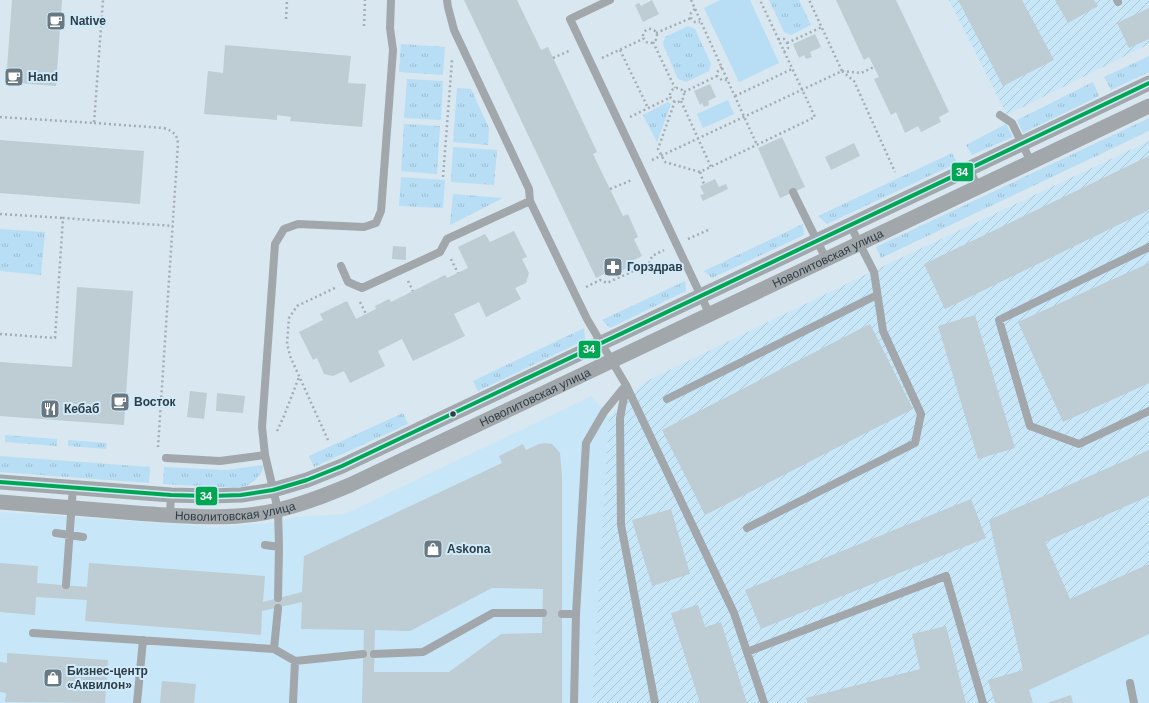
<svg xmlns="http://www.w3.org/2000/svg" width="1149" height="703" font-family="Helvetica,sans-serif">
<defs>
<pattern id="industrial-furrows" width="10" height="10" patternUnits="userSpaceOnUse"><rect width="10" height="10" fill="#c7e6f8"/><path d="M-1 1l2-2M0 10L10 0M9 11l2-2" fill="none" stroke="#abc6d6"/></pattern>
<pattern id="grass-tufts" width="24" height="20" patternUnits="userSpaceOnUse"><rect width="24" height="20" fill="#b7def4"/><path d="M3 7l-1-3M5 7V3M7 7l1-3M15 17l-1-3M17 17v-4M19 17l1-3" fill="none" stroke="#9ebfd3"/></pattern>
</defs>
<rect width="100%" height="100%" fill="#d8e7f0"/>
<path fill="#c7e6f8" d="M592,396l17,21 -17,286h-592v-191l218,15 51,-4 27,-6 49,-3z
M1149,613v90h-116l-10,-33z"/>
<path fill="url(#industrial-furrows)" d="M949,0h200v44l-142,71z
M1149,141v472l-126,58 10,32h-441l17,-286 36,-35 226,-110z"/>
<path fill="url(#grass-tufts)" d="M769,0h30l12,25 -20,10 -7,-3z
M688,26l7,3 16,35 -2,7 -23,11 -8,-3 -15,-35 2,-7z
M401,44l44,3 -2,28 -44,-3z
M1149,56v16l-38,18 -7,-13z
M407,79l36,2 -2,39 -37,-2z
M1093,82l6,14 -76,37 -6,-13z
M457,88l14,1 18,39 -1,17 -35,-3z
M668,102l3,2 -14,38 -14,-27z
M1149,118v13l-268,127 -5,-11z
M404,124l36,2 -3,48 -36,-3z
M1006,124l7,13 -41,18 -6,-10z
M453,147l44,3 -3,35 -43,-3z
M952,153l5,10 -130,61 -9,-8z
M401,177l44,3 -2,28 -44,-2z
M453,194l50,4 -53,27z
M803,224l1,11 -92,43 -8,-7z
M0,229l45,3 -4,43 -41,-4z
M685,281l1,10 -76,37 -8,-8z
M584,328l1,12 -107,51 -5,-10z
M403,413l5,11 -94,43 -5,-11z
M5,435l52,4v7l-52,-4z
M68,440l39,3 -1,6 -38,-3z
M0,456l150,11 -1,16 -149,-11z
M264,465c-1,8 -10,18 -18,21 -3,1 -7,1 -10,2l-73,-4 1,-17 62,3z"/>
<path fill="#b7def4" d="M720,0h30l29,63 -40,19 -35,-74z
M728,100l6,14 -31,14 -6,-14z"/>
<path fill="#beccd3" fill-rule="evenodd" d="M12,0h50l-6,86 -50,-4z
M464,0h53l24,50 7,-3 49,105 -4,2 30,62 5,-2 10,23 -4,2 8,17 -10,5 2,4 -24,11 -2,-4 -12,6z
M652,0l7,14 -16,8 -8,-17 4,-2 2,3z
M836,0h60l53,112 -10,5 2,5 -20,10 -3,-6 -13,7 -9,-21 -5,3 -17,-36 5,-2 -10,-20 -5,3z
M958,0h64l32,60 -51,26z
M1055,0h39l4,6 -30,17z
M1149,8v31l-20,9 -12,-25z
M815,34l6,13 -11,5 2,5 -6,2 -2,-4 -5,3 -6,-14z
M225,45l126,11 -3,27 18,1 -4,43 -72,-6 1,-4 -14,-2v5l-73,-6 4,-43 15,2z
M710,84l6,13 -8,4 1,4 -5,2 -2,-4 -2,2 -6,-14z
M782,137l23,50 -25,11 -22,-50z
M0,140l144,11 -4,53 -140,-11z
M854,143l6,13 -29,14 -6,-13z
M1149,156v54l-204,99 -21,-45z
M715,179l4,8 7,-3 2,5 -25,12 -3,-6 4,-1 -4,-8z
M514,231l13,26 -5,2 7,14 -3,10 -11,5 6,11 -35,18 -7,-15 -25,12 11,22 -52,25 -11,-22 -24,12 7,15 -35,17 -6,-12 -11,5 -9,-2 -7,-16 -4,2 -14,-28 24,-12 -3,-6 27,-13 9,18 20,-10 -1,-3 14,-7 2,3 54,-27 2,3 21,-10 -10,-21 27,-13 5,8z
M393,246l13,1v13l-14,-1z
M1149,263v120l-86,39 -45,-100z
M77,287l56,4 -9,134 -124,-9v-54l72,5z
M975,315l40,133 -37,11 -40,-133z
M870,324l43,85 -208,106 -43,-85z
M190,391l17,2 -3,26 -17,-2z
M217,393l28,3 -2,17 -27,-2z
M545,443l7,1 8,9 2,23v227h-200l2,-73 -63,-1 1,-27 -40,9 -1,24 -176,-14 2,-21 -51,-3 -1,18 -35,-3v-49l38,3 -1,17 50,4 2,-24 176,13 -2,26 39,-10 2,-36 198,-93 -3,-7 24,-12 3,6 13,-6zM492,588l51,1 -1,44 -41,1 -52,38h-75l1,-42 35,1z
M1149,450v46l-104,46 25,57 79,-35v70l-120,56 4,13h-38l-7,-23 35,-10 -34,-150z
M971,499l15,39 -225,91 -16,-39z
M671,509l19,65 -38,12 -20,-66z
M698,605l7,22 16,-5 26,81h-47l-29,-90z
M946,626l20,77h-158l-2,-5 114,-29 -8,-35z
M7,653l101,7 -3,43 -100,-1 1,-9 -6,-1v-30l7,1z
M162,681l34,3 -2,19h-34z
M1071,695l2,8h-26z"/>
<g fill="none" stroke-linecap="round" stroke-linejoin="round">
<path stroke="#a5adb3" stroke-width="2.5" stroke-dasharray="2 3" stroke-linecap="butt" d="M691,0l66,145
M695,9l-4,4v5l4,4h5
M286,19l1,-19
M364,26l1,-26
M643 36a7 7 0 1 1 14 0a7 7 0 1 1-14 0Z
M656,33l35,-15
M778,39h6l3,4 1,5 -4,4
M653,42l22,46
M787,43l35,-16
M620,50l28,58
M553,58l18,-8
M602,58l41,-19
M722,67l-4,4 -1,5 5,4h5
M842,71l12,10 41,91
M842,71l19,2 13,-6
M670 95a7 7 0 1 1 14 0a7 7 0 1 1-14 0Z
M684,92l33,-16
M735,96l57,-27
M675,101l-17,48 7,13 35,10 115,-55 -55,-117
M681,101l30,66
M0,117l94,6 9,-123
M630,117l41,-20
M94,123l70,5c10,4 13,6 14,16l-20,303
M652,160l190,-89 -33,-71
M700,172l4,12
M443,177l9,-117
M610,189l22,-9
M0,214l63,4
M688,239l20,-9
M451,259l7,14
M408,281l5,10
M586,287l14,-7 7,3 42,-19 3,-8 12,-6
M360,302l6,12
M0,334l55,4 8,-120 110,8
M277,431l7,-15 15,-39
M328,440l-38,-84 -3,-13 2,-25 8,-12 40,-19"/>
<path stroke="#a1a7ab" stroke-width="8" d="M447,0l1,7 6,23 75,159 1,12 57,118 39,66 108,228 30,90
M610,0l-40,19 140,296
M1117,0l1,2
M1000,115l12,8 19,39
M969,169l9,18
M793,192l33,67
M1149,247l-150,73 31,106 49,18 70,-33
M341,266l7,16 14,6 78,-36 7,-13 83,-38
M626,386l-6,32 1,107 34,178
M667,399l210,-104
M166,458l54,3 45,-6
M170,515l1,-20
M747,528l168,-85 6,-29 -38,-83 -9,-59 -24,-47
M56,533l27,4
M265,545l14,2
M66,585l7,-98
M278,598l1,-51 -1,-37 -13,-55 -3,-28 13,-183 9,-15 14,-5 66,3 12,-4 5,-12 12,-161 -3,-22 1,-28
M278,608l-4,41 21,12 -2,42
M562,614h14
M33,633l241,16
M747,652l199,-76 37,127
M374,654l49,-2 70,-39h50
M295,661l68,-7
M1130,683l4,20
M137,703l6,-63
M574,703l2,-89 10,-171 18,-31 22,-27"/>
<g stroke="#a1a7ab" stroke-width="15">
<path d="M0,482l171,13 39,1 31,-1 32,-5 34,-10 35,-14c269,-126 538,-255 807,-383"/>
<path id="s1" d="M0,502c45,4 91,7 136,11 47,3 96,8 142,-3 26,-6 48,-15 72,-25 267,-126 533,-253 799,-379"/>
</g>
<defs>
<path id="bus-1" d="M0,482l171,13 39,1 31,-1 32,-5 34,-10 35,-14c269,-126 538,-255 807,-383"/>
</defs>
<use href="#bus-1" stroke="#ceeafb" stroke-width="7"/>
<use href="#bus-1" stroke="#00a651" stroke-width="4"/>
</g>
<defs>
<symbol id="cafe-square" viewBox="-11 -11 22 22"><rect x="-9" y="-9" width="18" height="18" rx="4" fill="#6a7881" stroke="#ceeafb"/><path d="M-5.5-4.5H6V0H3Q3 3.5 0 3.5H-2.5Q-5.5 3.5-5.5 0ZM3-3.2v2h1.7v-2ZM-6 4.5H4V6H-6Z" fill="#fff"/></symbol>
<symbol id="pharmacy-square" viewBox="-11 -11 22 22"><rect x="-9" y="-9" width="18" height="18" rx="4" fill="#6a7881" stroke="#ceeafb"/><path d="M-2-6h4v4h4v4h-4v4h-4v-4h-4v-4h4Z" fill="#fff"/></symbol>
<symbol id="restaurant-square" viewBox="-11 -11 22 22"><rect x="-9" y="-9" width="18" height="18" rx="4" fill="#6a7881" stroke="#ceeafb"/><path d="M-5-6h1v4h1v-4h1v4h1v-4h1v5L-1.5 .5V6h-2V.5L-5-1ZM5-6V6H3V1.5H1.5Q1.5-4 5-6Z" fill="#fff"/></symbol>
<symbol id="shop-square" viewBox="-11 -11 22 22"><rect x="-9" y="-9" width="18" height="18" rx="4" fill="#6a7881" stroke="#ceeafb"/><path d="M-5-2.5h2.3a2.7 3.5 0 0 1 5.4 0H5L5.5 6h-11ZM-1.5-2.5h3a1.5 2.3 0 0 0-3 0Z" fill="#fff"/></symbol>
</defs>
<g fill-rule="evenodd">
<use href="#cafe-square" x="45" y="10" width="22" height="22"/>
<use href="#cafe-square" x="3" y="66" width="22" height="22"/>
<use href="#pharmacy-square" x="602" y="256" width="22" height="22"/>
<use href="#cafe-square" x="109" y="391" width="22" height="22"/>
<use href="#restaurant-square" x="39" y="398" width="22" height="22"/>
<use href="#shop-square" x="422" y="538" width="22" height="22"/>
<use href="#shop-square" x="42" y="667" width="22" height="22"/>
</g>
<circle fill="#2f3d45" stroke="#ceeafb" stroke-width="1.5" cx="453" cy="414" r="3.5"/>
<g text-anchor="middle" stroke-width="4" stroke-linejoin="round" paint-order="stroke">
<g font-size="12" font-weight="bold" fill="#2f3d45" stroke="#ceeafb" text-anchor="start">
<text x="70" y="25">Native</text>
<text x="28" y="81">Hand</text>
<text x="627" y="271">Горздрав</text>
<text x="134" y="406">Восток</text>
<text x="64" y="413">Кебаб</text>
<text x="447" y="553">Askona</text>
<text x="67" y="675">Бизнес-центр<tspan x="67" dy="14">«Аквилон»</tspan></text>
</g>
<g font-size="12" fill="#2f3d45" stroke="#ceeafb">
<text dy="4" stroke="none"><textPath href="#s1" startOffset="884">Новолитовская улица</textPath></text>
<text dy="4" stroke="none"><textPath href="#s1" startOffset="560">Новолитовская улица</textPath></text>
<text dy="4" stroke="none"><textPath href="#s1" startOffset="236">Новолитовская улица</textPath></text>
</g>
</g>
<g stroke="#ceeafb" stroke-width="1.5">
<rect x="951" y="162" width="23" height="20" rx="4" fill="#00a651"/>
<rect x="578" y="340" width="23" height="19" rx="4" fill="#00a651"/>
<rect x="195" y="486" width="23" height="20" rx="4" fill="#00a651"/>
</g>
<g font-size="11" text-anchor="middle" font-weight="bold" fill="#fff">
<text x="962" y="176">34</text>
<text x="589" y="353">34</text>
<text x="206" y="500">34</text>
</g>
</svg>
